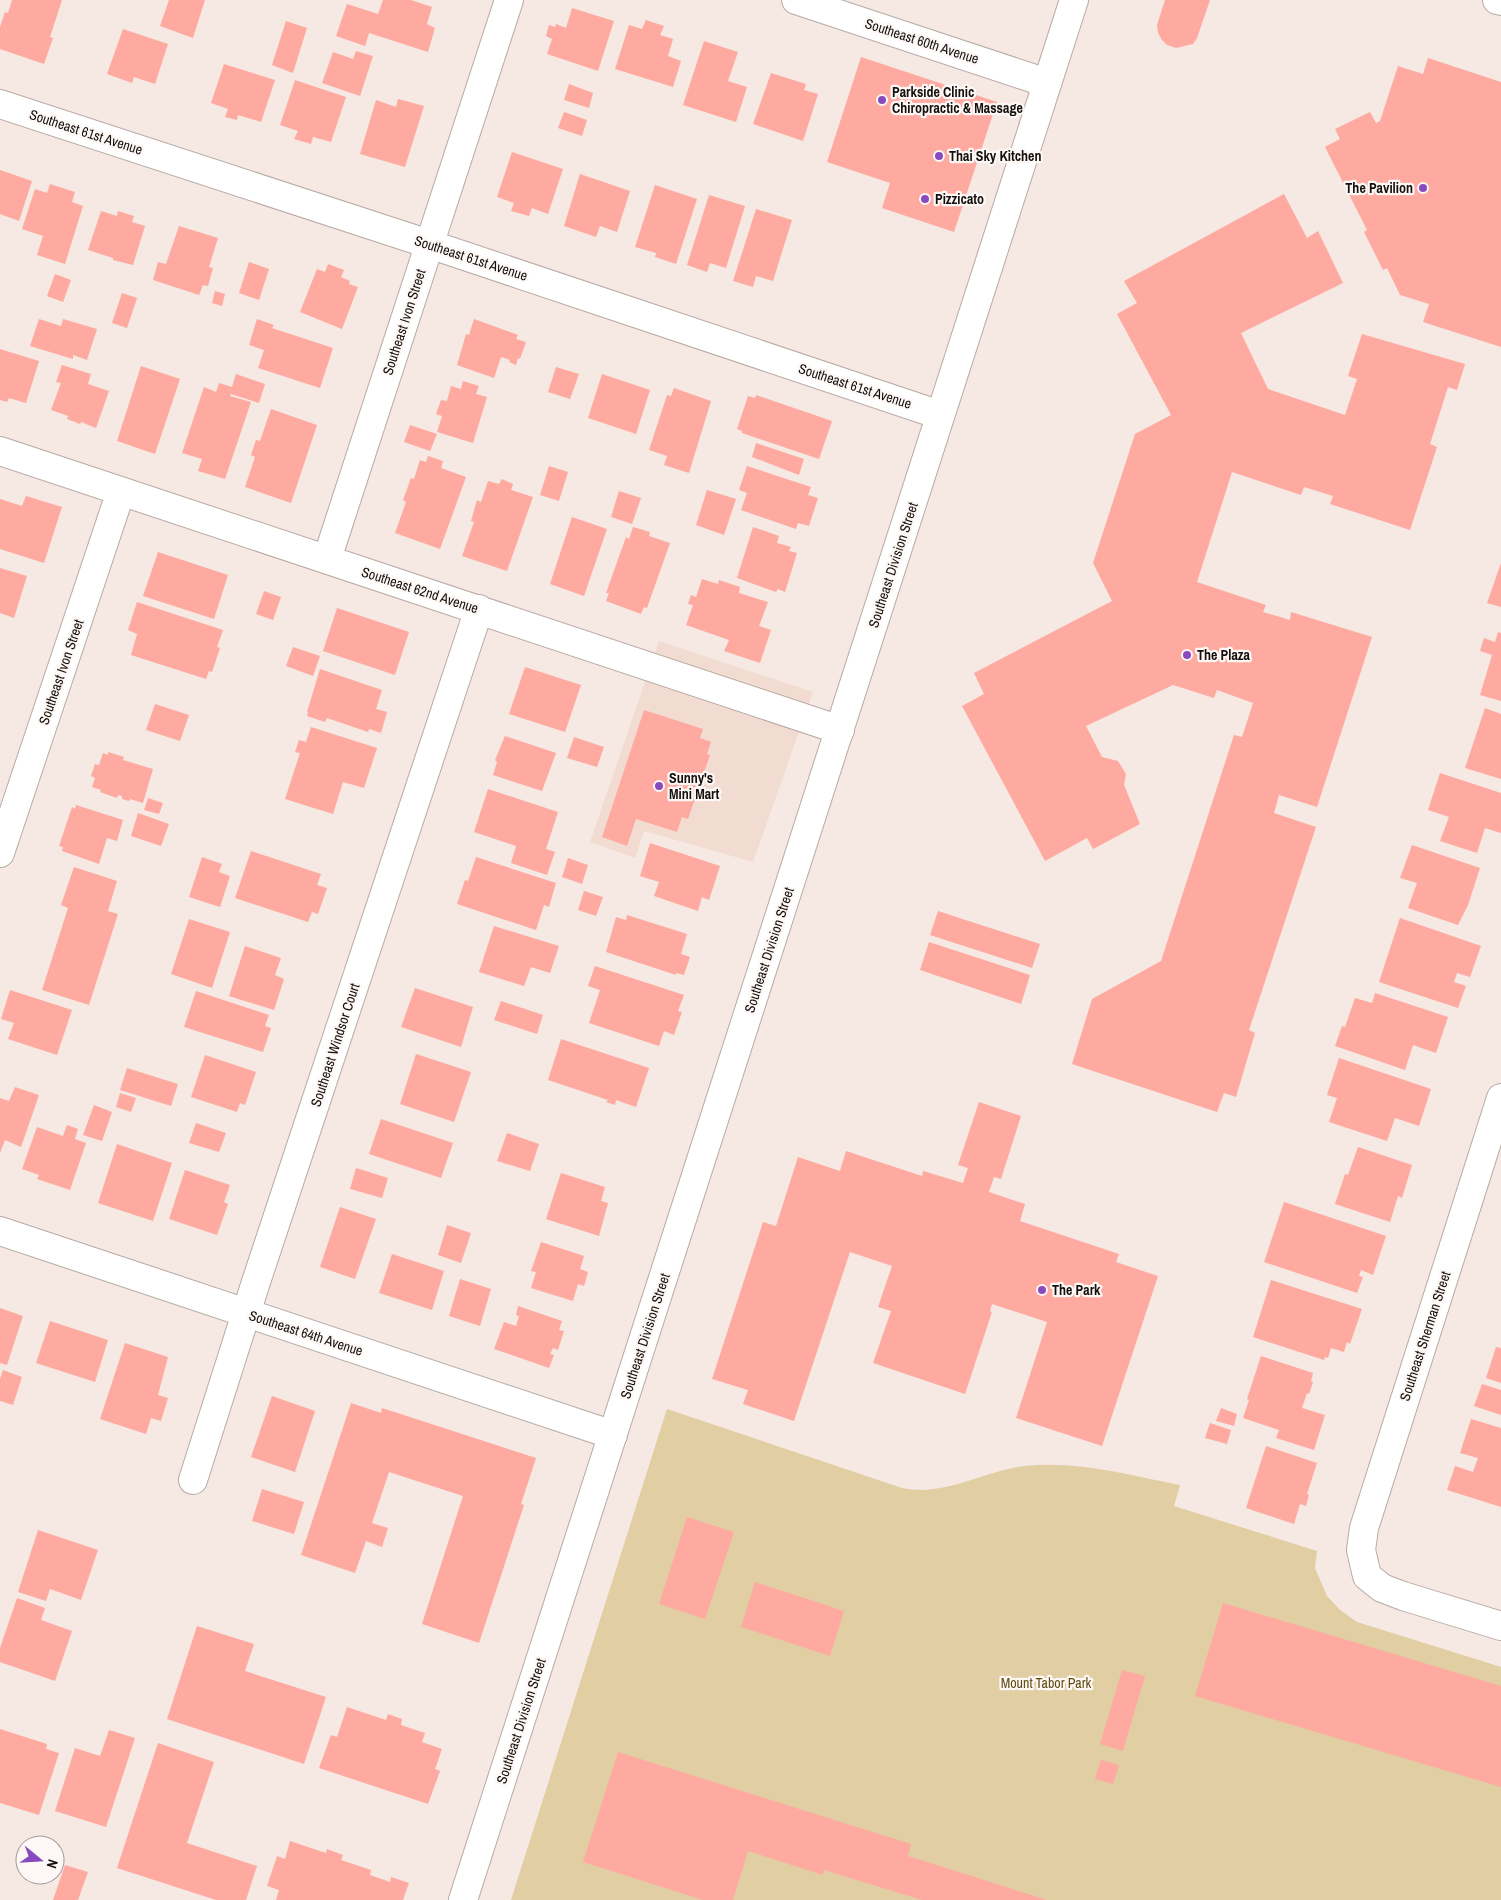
<svg xmlns="http://www.w3.org/2000/svg" width="1501" height="1900" font-family="'Archivo Narrow',sans-serif">
<rect width="100%" height="100%" fill="#f6e8e2"/>
<path fill="#f2dcd2" d="M659,641l154,51 -60,170 -109,-31 -9,27 -45,-16z"/>
<path fill="#e1cea2" d="M667,1409l235,79c43,9 81,-17 123,-22 52,-6 104,9 155,19l-6,21 143,45 -2,17 12,28 13,14 17,12 144,45v233h-990z"/>
<path fill="#feaaa0" d="M12,0h50l-12,37 3,1 -9,26 -44,-15v-22l5,-15 3,1z
M169,0h36l-12,38 -33,-12z
M383,0h28l21,7 -5,17 8,4 -7,24 -59,-19 -4,13 -29,-10 11,-32 31,10z
M1165,0h45l-13,38 -4,6 -17,4 -9,-3 -5,-5 -4,-7 -1,-8z
M572,8l42,13 -16,50 -51,-17 5,-15 -6,-3 3,-11 6,2 1,-3 10,4z
M646,20l18,6 -4,9 13,4 -5,17 13,5 -8,26 -58,-18 14,-44 13,4z
M286,21l21,7 -14,45 -21,-8z
M123,29l45,15 -13,40 -21,-7 -2,6 -25,-9z
M704,41l34,11 -10,29 19,6 -11,35 -53,-17z
M356,51l17,5 -13,40 -38,-13 11,-31 20,7z
M861,57l136,45 -43,130 -72,-24 8,-25 -63,-21z
M1428,58l73,24v265l-78,-25 6,-18 -29,-9 -13,-27 -4,2 -19,-38 3,-2 -42,-83 15,-8 -5,-10 35,-17 6,11 4,-2 18,-55 25,8z
M224,64l51,16 -14,42 -23,-7 -1,5 -12,-3 3,-8 -17,-6z
M771,73l35,11 -2,6 14,4 -15,47 -50,-17z
M295,80l51,17 -15,45 -18,-5 -2,7 -17,-5 4,-8 -18,-6z
M569,84l24,9 -4,15 -25,-8z
M398,99l26,7 -19,61 -45,-13 16,-54 20,7z
M564,112l23,8 -5,16 -24,-8z
M512,152l51,17 -15,45 -16,-6 -3,8 -18,-5 3,-8 -17,-6z
M0,170l32,11 -13,40 -19,-7z
M580,174l50,17 -13,41 -17,-6 -4,11 -32,-11z
M50,184l25,8 -3,10 11,4 -18,58 -28,-9 6,-19 -21,-7 13,-40 12,4z
M655,185l42,14 -21,65 -21,-7 1,-4 -21,-6z
M1284,194l23,44 11,-7 25,52 -102,50 27,56 77,26 12,-36 -9,-3 14,-42 103,30 -8,26 -9,-3 -18,57 7,3 -27,83 -80,-26 3,-8 -29,-9 -3,8 -69,-23 -35,110 69,23 -3,7 27,8 1,-8 81,25 -55,170 -38,-12 -5,18 42,14 -67,203 6,3 -19,64 -12,-4 -7,19 -145,-48 20,-65 69,-38 73,-226 8,2 11,-34 -36,-13 -3,8 -41,-13 -87,41 16,31 16,4 8,13 -2,11 16,39 -47,25 -6,-11 -42,23 -83,-155 22,-12 -10,-21 138,-72 -19,-38 42,-129 36,-19 -54,-101 20,-11 -13,-22z
M709,195l36,11 -19,62 -16,-5 -3,9 -20,-7z
M756,209l36,11 -19,61 -17,-5 -3,11 -20,-6z
M101,211l16,5 1,-5 16,5 -2,6 13,4 -12,39 -20,-5v-2l-25,-8z
M179,226l39,12 -9,29 4,1 -5,18 -5,-1 -4,10 -46,-15 5,-18 8,2z
M249,262l20,7 -10,31 -20,-7z
M328,264l16,6 -3,7 9,4 -1,3 9,3 -16,42 -42,-17 17,-43 8,3z
M55,274l16,6 -8,22 -16,-6z
M215,291l10,3 -3,12 -10,-3z
M122,293l15,5 -10,30 -15,-5z
M39,319l22,7 2,-7 34,10 -10,31 -14,-5v4l-43,-13z
M257,319l17,6 -2,3 61,20 -13,40 -62,-20 6,-18 -15,-5z
M474,319l44,16 -2,4 10,3 -6,17 -2,-1 -2,7 -7,-3 1,-2 -9,-3 -7,21 -37,-13 9,-31 3,1z
M0,349l39,12 -13,42 -17,-5 -2,4 -7,-2z
M62,365l29,9 -3,10 21,7 -13,37 -15,-6 -1,2 -13,-5 1,-3 -17,-6 10,-27 -5,-1z
M141,366l39,13 -25,75 -38,-13z
M556,367l23,7 -9,25 -22,-7z
M236,374l29,10 -6,19 -28,-9 -1,2 21,6 -26,77 -27,-8 4,-12 -20,-6 22,-66 12,5 3,-9 13,4z
M602,374l48,16 -14,44 -48,-16z
M463,381l16,5 -3,8 11,3 -14,46 -36,-11 5,-16 -6,-2 5,-14 6,1 4,-15 10,3z
M674,388l37,13 -22,72 -25,-8 3,-9 -18,-6 18,-55 4,1z
M756,395l76,26 -13,38 -77,-26v-2l-5,-2 11,-33 7,2z
M271,409l46,16 -26,78 -46,-16 10,-30 -4,-2 5,-15 4,1z
M410,425l27,9 -7,17 -26,-9z
M756,443l48,16 -5,16 -47,-18z
M428,456l15,5 -2,7 25,9 -26,72 -45,-16 11,-31 -3,-2 8,-22 3,1 6,-19 6,2z
M549,466l19,6 -9,29 -19,-6z
M747,466l64,21 -3,8 10,3 -9,28 -11,-3 -2,6 -55,-19 6,-17 -8,-3z
M502,479l11,5 -2,6 22,7 -26,74 -45,-15 12,-34 -3,-1 6,-21 4,2 7,-21 11,3z
M707,490l29,9 -12,36 -28,-10z
M619,491l22,7 -9,26 -21,-7z
M26,496l36,11 -18,56 -44,-14v-50l22,7z
M572,517l35,12 -23,67 -34,-12z
M633,527l17,5 -1,4 21,7 -23,65 -3,-1 -3,7 -35,-13 3,-8h-3l20,-56 3,2z
M753,527l26,9 -2,7 14,4 -2,4 8,2 -12,39 -7,-3 -2,3 -39,-14z
M158,552l70,23 -14,44 -71,-23z
M1501,563v44l-14,-4z
M0,568l27,8 -13,42 -14,-5z
M702,579l16,5 1,-4 21,7 -1,6 29,9 -9,24 12,4 -11,33 -36,-12 5,-11 -43,-15 7,-20 -5,-1 3,-9 5,2z
M264,591l17,6 -8,23 -17,-6z
M137,602l86,28 -6,17 3,1 -8,24 -3,-1 -3,8 -75,-24 6,-21 -9,-4z
M337,608l72,24 -14,43 -72,-24z
M1498,632l3,1v68l-21,-6 12,-40 -12,-4 4,-13 11,4z
M293,647l27,9 -7,20 -27,-10z
M525,667l56,18 -16,47 -56,-18z
M320,669l62,21 -6,19 11,3 -6,21 -12,-4 -1,3 -41,-14 -2,4 -18,-6 1,-4h-1z
M155,704l34,11 -9,26 -34,-11z
M1485,708l16,6v65l-36,-11z
M644,710l59,19 -3,9 11,4 -4,12 3,1 -22,64 -6,-2 -5,15 -41,-13 -9,27 -25,-9z
M311,727l66,21 -13,40 -21,-6 -10,32 -48,-15 15,-46 -5,-1 4,-12 7,2z
M505,736l51,17 -14,38 -49,-16 4,-13 -2,-2z
M574,737l30,10 -7,20 -30,-9z
M108,752l16,5 -1,3 30,9 -10,34 -13,-4 -1,2 -7,-2v-3l-4,-1 -1,3 -17,-6 1,-2 -9,-3 3,-9 -4,-2 4,-12 4,1 4,-12 5,2z
M1440,773l61,20v40l-16,-5 -8,25 -37,-12 9,-24 -21,-7z
M488,789l70,23 -12,37 9,3 -8,23 -36,-12 5,-17 -42,-14z
M148,798l15,5 -4,11 -15,-4z
M76,805l47,15 -6,21 -10,-3 -8,26 -37,-13 1,-4 -4,-1 13,-39 3,2z
M138,813l31,11 -8,22 -30,-10z
M650,843l70,23 -11,34 -7,-3 -4,14 -44,-15 5,-14 -19,-6z
M1412,845l68,23 -12,37 -10,20 -50,-17 9,-25 -17,-5z
M251,851l70,23 -4,11 10,3 -9,26 -6,-2 -4,10 -73,-24z
M202,857l20,7 -3,8 11,4 -10,31 -31,-10z
M476,857l80,26 -7,24 -5,-2 -8,25 -79,-26 8,-24 3,1z
M568,858l20,7 -6,19 -20,-7z
M74,867l43,14 -9,30 10,3 -29,91 -47,-15 26,-82 -7,-3z
M584,891l19,6 -7,19 -18,-6z
M938,911l102,33 -8,24 -102,-33z
M627,915l60,19 -6,20 9,3 -6,18 -8,-2v2l-70,-23 10,-35 10,3z
M1400,918l81,28 -11,31 -13,-4 -3,9 12,4 -8,22 -79,-26z
M189,919l41,13 -18,56 -41,-14z
M494,926l65,20 -9,27 -19,-6 -7,19 -45,-14z
M929,942l101,33 -9,29 -101,-34z
M245,946l36,12 -6,17 9,4 -10,31 -45,-14z
M595,966l89,29 -6,16 4,1 -8,23 -10,-4 -5,15 -70,-23 11,-33 -12,-4z
M415,988l58,19 -12,40 -60,-20z
M10,990l62,20 -15,45 -49,-16 6,-16 -13,-4z
M196,991l73,24 -4,11 6,2 -8,24 -79,-25z
M1375,993l73,24 -12,36 -23,-8 -8,25 -70,-24 7,-20 3,1 10,-29 17,5z
M501,1001l42,14 -6,19 -43,-14z
M561,1039l88,29 -13,39 -20,-7 -1,5 -9,-3 2,-2 -60,-20z
M416,1054l55,18 -17,50 -54,-18z
M205,1055l51,17 -11,33 -5,-2 -3,9 -46,-15z
M1339,1058l92,31 -12,37 -24,-8 -8,23 -58,-19 8,-24 -10,-3z
M127,1068l51,16 -7,22 -51,-16z
M15,1087l24,8 -18,52 -16,-7 -5,13v-55l9,3z
M120,1093l16,5 -5,14 -15,-5z
M979,1102l42,14 -20,63 -7,-2 -5,15 36,12 -5,17 99,33 -3,8 42,14 -56,170 -86,-28 31,-96 -55,-18 -2,7 2,1 -27,82 -92,-31 18,-52 -13,-4 14,-41 -42,-14 -56,169 -51,-17 5,-14 -36,-11 51,-157 13,4 22,-69 42,14 6,-20 76,25 1,-5 40,12 5,-15 -10,-3z
M94,1105l18,7 -10,29 -19,-6z
M381,1119l72,24 -12,35 -72,-24z
M196,1123l30,10 -7,19 -30,-9z
M67,1125l11,4 -3,10 11,4 -16,47 -33,-11 2,-4 -17,-6 15,-42 26,9z
M507,1133l32,11 -9,27 -33,-10z
M117,1144l55,19 -19,58 -55,-18z
M1358,1147l54,18 -10,33 -4,-2 -8,26 -55,-18 10,-30 3,1z
M356,1168l32,10 -6,20 -32,-9z
M185,1170l45,15 -6,17 4,2 -11,31 -48,-16z
M561,1173l44,14 -4,14 7,2 -9,33 -53,-17z
M1284,1202l102,34 -13,39 -12,-5 -2,6 4,1 -6,16 -93,-31z
M340,1207l36,12 -21,60 -35,-12z
M447,1225l24,8 -10,30 -23,-8z
M541,1242l43,14 -4,13 8,3 -4,14 -6,-2 -5,17 -42,-13 5,-16 -5,-1z
M392,1254l52,17 -12,39 -53,-17z
M460,1279l31,10 -11,37 -31,-10z
M1271,1280l91,29 -12,35 -3,-2 -3,10 -13,-4 -3,10 -3,-1 -1,3 -71,-23z
M518,1306l44,15 -3,9 5,1 -6,19 -5,-2 -3,6 4,1 -5,13 -55,-19 10,-27 12,4 3,-10 -3,-1z
M0,1308l23,8 -16,49 -7,-2z
M50,1321l58,19 -13,42 -59,-19z
M125,1343l43,14 -10,38 10,3 -7,23 -10,-3 -5,16 -46,-15z
M1496,1347l5,1v35l-15,-5z
M1261,1356l52,17 -2,8 2,1 -4,12 -2,-1 -5,15 23,7 -11,35 -38,-12 3,-8 -36,-12 6,-18 -2,-1z
M3,1370l19,7 -9,28 -13,-4v-22z
M1482,1384l19,6v25l-27,-9z
M272,1396l43,15 -20,61 -44,-15z
M351,1403l30,10 1,-5 154,50 -15,46 3,1 -45,138 -57,-19 41,-128 -74,-24 -17,51 16,5 -6,19 -16,-6 -11,32 -54,-18z
M1221,1408l16,6 -3,12 -18,-5z
M1471,1419l30,9v79l-54,-17 8,-24 18,6 5,-14 -18,-5z
M1210,1423l21,7 -4,14 -22,-6z
M1266,1446l51,17 -10,31 2,1 -3,11 -6,-2 -6,20 -48,-16z
M262,1489l42,13 -10,32 -42,-13z
M687,1517l47,15 -29,87 -46,-15z
M38,1530l60,20 -17,50 -31,-11 -4,12 -28,-9z
M755,1582l89,29 -14,45 -89,-29z
M17,1598l28,10 -4,12 31,11 -17,50 -55,-19v-14z
M1223,1603l278,83v101l-306,-91z
M197,1626l57,18 -9,27 81,26 -22,67 -137,-45z
M1122,1670l23,6 -22,75 -23,-7z
M347,1707l39,13 2,-6 14,5 -1,6 24,8 -3,9 20,7 -7,20 5,2 -12,33 -109,-36 12,-33 6,2z
M0,1729l47,15 -1,5 13,4 -20,62 -39,-12z
M109,1730l26,8 -29,89 -51,-16 20,-63 25,8z
M158,1743l56,19 -27,81 70,23 -11,34h-30l-99,-32z
M618,1752l293,92 -3,12 139,44h-125l-98,-30 -1,5 -75,-24 -15,49h-30l-120,-38z
M1101,1760l18,5 -6,19 -18,-5z
M290,1841l36,12 1,-4 16,6 -2,5 30,10 -1,5 20,7 1,-5 18,6 -6,17h-127l3,-10 -12,-4 10,-30 8,3z
M65,1865l23,7 -10,28h-25z"/>
<g fill="none" stroke-linecap="round" stroke-linejoin="round">
<defs>
<path id="minor" d="M796,0l251,83
M0,104l429,140 511,171
M0,451l840,279
M327,559l182,-559
M0,853l121,-362
M1501,1098l-137,430 -3,22 6,26 15,12 21,8 98,30
M0,1231l613,204
M193,1480l62,-195 224,-676"/>
<path id="secondary" d="M1497,0l4,1
M463,1900l611,-1900"/>
</defs>
<use href="#minor" stroke="#b7aaa4" stroke-width="30"/>
<use href="#secondary" stroke="#b7aaa4" stroke-width="30"/>
<use href="#minor" stroke="#fff" stroke-width="28"/>
<use href="#secondary" stroke="#fff" stroke-width="28"/>
</g>
<g fill="#8a4abf" stroke="#fdf8f5" stroke-width="2">
<circle cx="882" cy="100" r="5"/>
<circle cx="939" cy="156" r="5"/>
<circle cx="1423" cy="188" r="5"/>
<circle cx="925" cy="199" r="5"/>
<circle cx="1187" cy="655" r="5"/>
<circle cx="659" cy="786" r="5"/>
<circle cx="1042" cy="1290" r="5"/>
</g>
<g text-anchor="middle" stroke-width="4.5" stroke-linejoin="round" paint-order="stroke">
<g font-size="14" fill="#15100e" stroke="#fdf8f5">
<text transform="translate(922 41) rotate(18)" y="5">Southeast 60th Avenue</text>
<text transform="translate(86 132) rotate(18)" y="5">Southeast 61st Avenue</text>
<text transform="translate(471 258) rotate(18)" y="5">Southeast 61st Avenue</text>
<text transform="translate(404 322) rotate(-72)" y="5">Southeast Ivon Street</text>
<text transform="translate(855 386) rotate(18)" y="5">Southeast 61st Avenue</text>
<text transform="translate(893 565) rotate(-72)" y="5">Southeast Division Street</text>
<text transform="translate(420 590) rotate(18)" y="5">Southeast 62nd Avenue</text>
<text transform="translate(61 672) rotate(-71)" y="5">Southeast Ivon Street</text>
<text transform="translate(769 950) rotate(-72)" y="5">Southeast Division Street</text>
<text transform="translate(335 1045) rotate(-72)" y="5">Southeast Windsor Court</text>
<text transform="translate(306 1333) rotate(18)" y="5">Southeast 64th Avenue</text>
<text transform="translate(645 1336) rotate(-72)" y="5">Southeast Division Street</text>
<text transform="translate(1425 1336) rotate(-72)" y="5">Southeast Sherman Street</text>
<text transform="translate(521 1721) rotate(-72)" y="5">Southeast Division Street</text>
</g>
<g font-size="14" font-weight="bold" fill="#15100e" stroke="#fdf8f5" text-anchor="start">
<text x="892" y="97">Parkside Clinic<tspan x="892" dy="16">Chiropractic &amp; Massage</tspan></text>
<text x="949" y="161">Thai Sky Kitchen</text>
<text x="1413" y="193" text-anchor="end">The Pavilion</text>
<text x="935" y="204">Pizzicato</text>
<text x="1197" y="660">The Plaza</text>
<text x="669" y="783">Sunny's<tspan x="669" dy="16">Mini Mart</tspan></text>
<text x="1052" y="1295">The Park</text>
</g>
<g font-size="14" fill="#624b10" stroke="#fdf8f5">
<text x="1046" y="1688">Mount Tabor Park</text>
</g>
</g>
<g transform="translate(40 1860) rotate(108)"><circle r="24" fill="#fdf8f5" stroke="#a09b99"/>
<path d="M0-4L9 19L0 12L-9 19Z" fill="#8a4abf"/>
<text y="-8" font-size="14" font-weight="bold" text-anchor="middle" fill="#15100e">N</text>
</g>
</svg>
